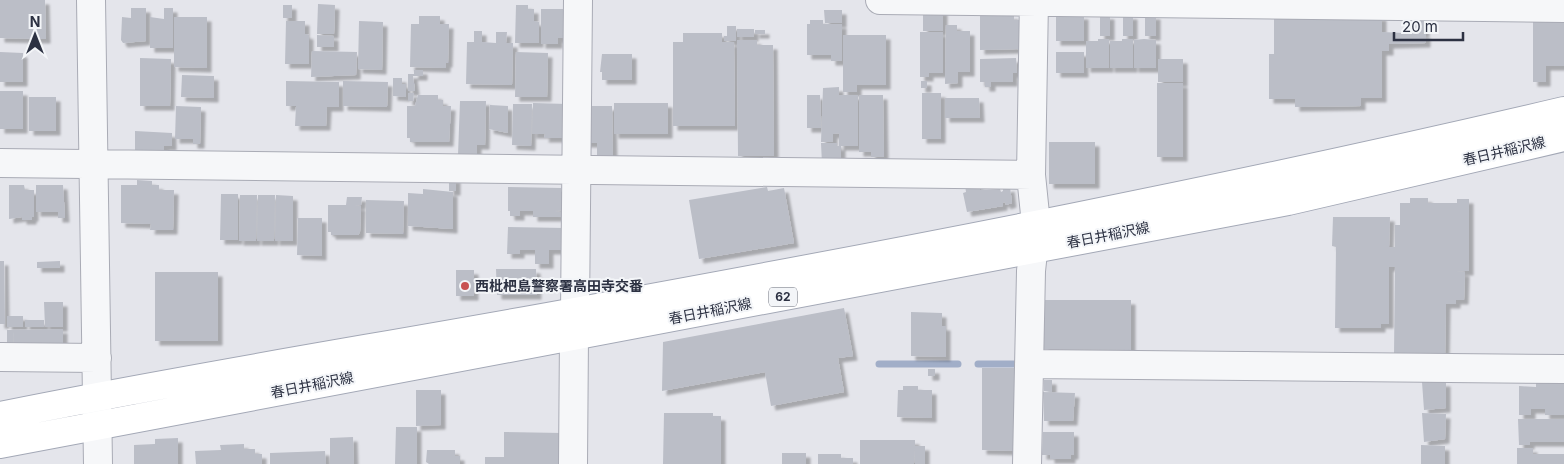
<svg xmlns="http://www.w3.org/2000/svg" width="1564" height="464" font-family="Inter,'Noto Sans JP',sans-serif">
<defs>
<filter id="shadow"><feDropShadow dx="4.5" dy="4.5" stdDeviation="1" flood-color="#0004"/></filter>
</defs>
<rect width="100%" height="100%" fill="#e4e5eb"/>
<g fill="none" stroke-linecap="round" stroke-linejoin="round">
<path stroke="#a1aec8" stroke-width="7" d="M879,364h79
M978,364h36"/>
</g>
<path fill="#bbbec7" filter="url(#shadow)" d="M0,0h45l1,39 -46,-1z
M318,4l17,1 -1,29h-17z
M283,5h9v13h-9z
M516,5h12v4h6v12l5,1v21h-24z
M131,8h15v33l-23,2 -2,-3 1,-23 9,1z
M164,8h9v40h-23v-31l14,2z
M541,9h24v29h-7v6h-17z
M824,10h18v13h-17z
M923,10h20v21h-20z
M980,15h34v5h9v29l-43,1z
M1056,15h28v26h-28z
M1100,15h10v21h-10z
M1123,15h10v21h-10z
M1145,15h11v21h-11z
M419,16h21v8h9l-1,39h-2v5l-36,-1 1,-43h8z
M1274,16h108v16l44,2v9l-37,1v7h-7v47h-21v8l-66,1v-8h-26v-45h5z
M174,17h33v51l-33,-1z
M1533,18h31v48h-18v16h-13z
M810,20h13v4h19v37h-11v-6h-24v-31h3z
M1413,20h12v13h-12z
M286,21h19v13l4,1v29h-24z
M359,21l24,1 -1,48 -24,-1z
M946,25h11v6h13v41h-12v11l-13,1z
M727,26h9v15h-12v-5h3z
M737,29h17v8h-17z
M755,30h10v4h-10z
M474,31h8v11l14,1v-11h11l-1,11h7l-1,42 -46,-1 1,-42h7z
M920,32h23v41h-14v4h-9z
M683,33h39v9h12l1,84h-62v-84h10z
M317,35l17,1v11h-17z
M843,35h43v50h-43z
M1098,39h11v29h-23v-27h12z
M1122,39h11v29h-23v-27h12z
M1144,39l12,1v28h-22v-28z
M737,40h20v5h16l1,111h-36z
M312,51l45,1 -1,23 -45,2z
M0,52l23,1v29h-23z
M516,52l32,1 -1,44h-32z
M1056,52h28v21h-28z
M602,54h30v26h-30v-8h-2z
M140,58l31,1 -1,47h-30z
M1016,58l1,15h-4v9h-22v5h-6v-5h-5v-23z
M1158,59h25v23h-25z
M414,70h9v6h-10l2,15h-7v-17h6z
M182,75l32,1v22l-33,-1z
M393,78h9v6h4v13l-13,-1z
M286,81l53,1v25h-12l-1,19h-31l1,-20h-10z
M343,81l45,1 -1,25 -44,-1z
M921,81h6v7h-6z
M1157,83h26v74h-26z
M843,85h14v7h-14z
M839,87v46l-6,1v8h-12l2,-54z
M0,91h23v38h-23z
M408,93h6l-1,8h-5z
M922,93h19v46h-19z
M418,95h20v5h5v6h8l-2,36h-39v-4h-3v-32h8z
M807,95h13l1,33h-14z
M839,95h19v51h-17v18h-19l-1,-21h16v3h2z
M859,95h24l1,62h-13v-5h-12z
M29,97h27v34h-27z
M945,98h34l1,20h-35z
M460,101h26l-1,44h-8v10h-19z
M533,103l34,1 -4,34h-19l1,-4h-13z
M614,103h54v31h-54z
M513,104h19l-1,42 -19,-1z
M490,105l18,1v27l-19,-4z
M176,106l25,1 -1,37h-7v-5h-18z
M587,106h25l1,56h-16v-19h-13z
M135,131l37,2v13h-8v8l-29,-1z
M1049,142h46v42h-46z
M449,178h7v13h-7z
M137,180l15,1v4h7v5h15l-1,40h-23l1,-6 -30,-1v-38h16z
M979,183l1,7 20,-1 1,3 2,-1v-2l7,-2 2,16 -6,2 -1,-3 -2,1v3l-36,6 -4,-19 3,-1 -1,-7z
M9,185h15l1,5h9v27h-2v3h-10v-3l-13,2z
M36,185h27l2,33h-7v-6h-22z
M508,187l53,1v4h6l-1,18 -12,1 7,1v5h-28v-6h-13v5h-10v-5h-2z
M767,187l1,4 16,-3 10,55 -95,16 -10,-59z
M423,189l30,3v37l-45,-3v-33l15,1z
M221,194h17v46h-18z
M240,195h17l-1,46h-17z
M258,195h17l-1,46h-17z
M276,195l17,1v45h-18z
M347,197h15l-1,8h-7l7,1 -1,26 -2,3h-27v-3h-3v-27h18z
M1410,198h18v5h29v-4h12v72h-13l9,1 -1,28h-8v4h-10l-1,52 -51,-1 1,-88h-6v57h-8v4h-46l1,-81 -4,-1 1,-29h57l-1,30h6v-22h5v-22h10z
M366,200l38,1 -1,33 -37,-1z
M298,218h24v38l-25,-1z
M508,227l58,1v18h-5v4h-12v14h-14v-14h-15v4h-13z
M0,261h4l1,63h-5z
M60,261v7h-23v-6z
M496,269h40l1,26h-40z
M456,270h18v26h-18z
M155,272h63v69h-63z
M1044,300h87v50l-87,-1z
M44,302h19v25h-18z
M844,308l9,48 -15,2 6,34 -73,14 -6,-34 -103,19 1,-49z
M911,312l31,1v13h4v31l-35,-1z
M7,316h16v11h-16z
M25,320h19v7h-19z
M63,329v19h-49v-16l-1,16h-6v-18z
M982,368h36v83l-36,-1z
M928,369h7v7h-7z
M1044,380h8v12l-8,-1z
M1536,381l28,1v33h-19v-6h-14v6h-12v-29l17,1z
M1422,382h24v26l-22,2z
M903,386h15v4h14v28l-35,-1 1,-27h5z
M416,390h25v35l-25,1z
M1043,392l32,1 -2,28h-29z
M664,413h49v3h8v48h-58z
M1422,413l24,1 -1,25 -21,3z
M1518,419h46v23h-34v3h-11z
M396,427h21v37h-22z
M504,432l59,1v31h-78v-7h19z
M1043,432h31v23h-3v4h-21v-4h-8z
M353,437l1,27h-24v-26z
M178,438v26h-44v-19l21,-1v-5z
M860,440h55v6h10v18h-10v-16l-1,16h-54z
M244,444v5h11v5h7v10h-66l-1,-13 26,-1 -1,-5z
M1421,445l24,1v18h-24z
M1517,448h16v6h31v10h-47z
M427,450h28v6h5v8h-31l-3,-2z
M325,451l1,13h-56v-11z
M782,453h24v11h-24z
M818,454h23v4h12v6h-35z"/>
<g fill="none" stroke-linecap="round" stroke-linejoin="round">
<defs>
<path id="minor" d="M91,0l7,464
M880,0l684,8
M0,163l1031,12
M575,312l3,-312
M0,357l97,1
M1029,364l535,5
M573,464l1,-128
M1027,464l4,-193 5,-47 -5,-49 3,-175"/>
<path id="major" d="M0,416c191,-39 384,-69 575,-104 331,-60 662,-124 989,-201
M0,444l1288,-243 276,-64"/>
</defs>
<use href="#minor" stroke="#a9abb5" stroke-width="30"/>
<use href="#major" stroke="#a3a8b6" stroke-width="30"/>
<use href="#minor" stroke="#f6f7f9" stroke-width="28"/>
<use href="#major" stroke="#fff" stroke-width="28"/>
</g>
<circle fill="#c85151" stroke="#f3f5f8" stroke-width="2" cx="465" cy="286" r="5"/>
<g text-anchor="middle" stroke-width="4" stroke-linejoin="round" paint-order="stroke">
<rect fill="#f3f5f8" stroke="#686c79" stroke-width="1" x="769" y="287.5" width="28" height="19" rx="4"/>
<g font-size="12" font-weight="bold" fill="#2c3142">
<text x="783" y="301">62</text>
</g>
<g font-size="14" fill="#2c3142" stroke="#f3f5f8">
<text transform="translate(1504 151) rotate(-13)" y="5">春日井稲沢線</text>
<text transform="translate(1108 235) rotate(-11)" y="5">春日井稲沢線</text>
<text transform="translate(710 311) rotate(-11)" y="5">春日井稲沢線</text>
<text transform="translate(312 385) rotate(-11)" y="5">春日井稲沢線</text>
</g>
<g font-size="14" font-weight="bold" fill="#2c3142" stroke="#f3f5f8" text-anchor="start">
<text x="475" y="291">西枇杷島警察署高田寺交番</text>
</g>
</g>
<g transform="translate(35 35)" stroke="#f3f5f8" stroke-width="4" paint-order="stroke">
<path d="M0-4L9 19L0 12L-9 19Z" fill="#2c3142"/>
<text y="-8" font-size="14" font-weight="bold" text-anchor="middle" fill="#2c3142">N</text>
</g>
<path d="M1394 32v8h69v-8" fill="none" stroke="#2c3142" stroke-width="2.5"/>
<text x="1402" y="32" font-size="15" fill="#2c3142" stroke="#f3f5f8" stroke-width="4" paint-order="stroke">20 m</text>
</svg>
